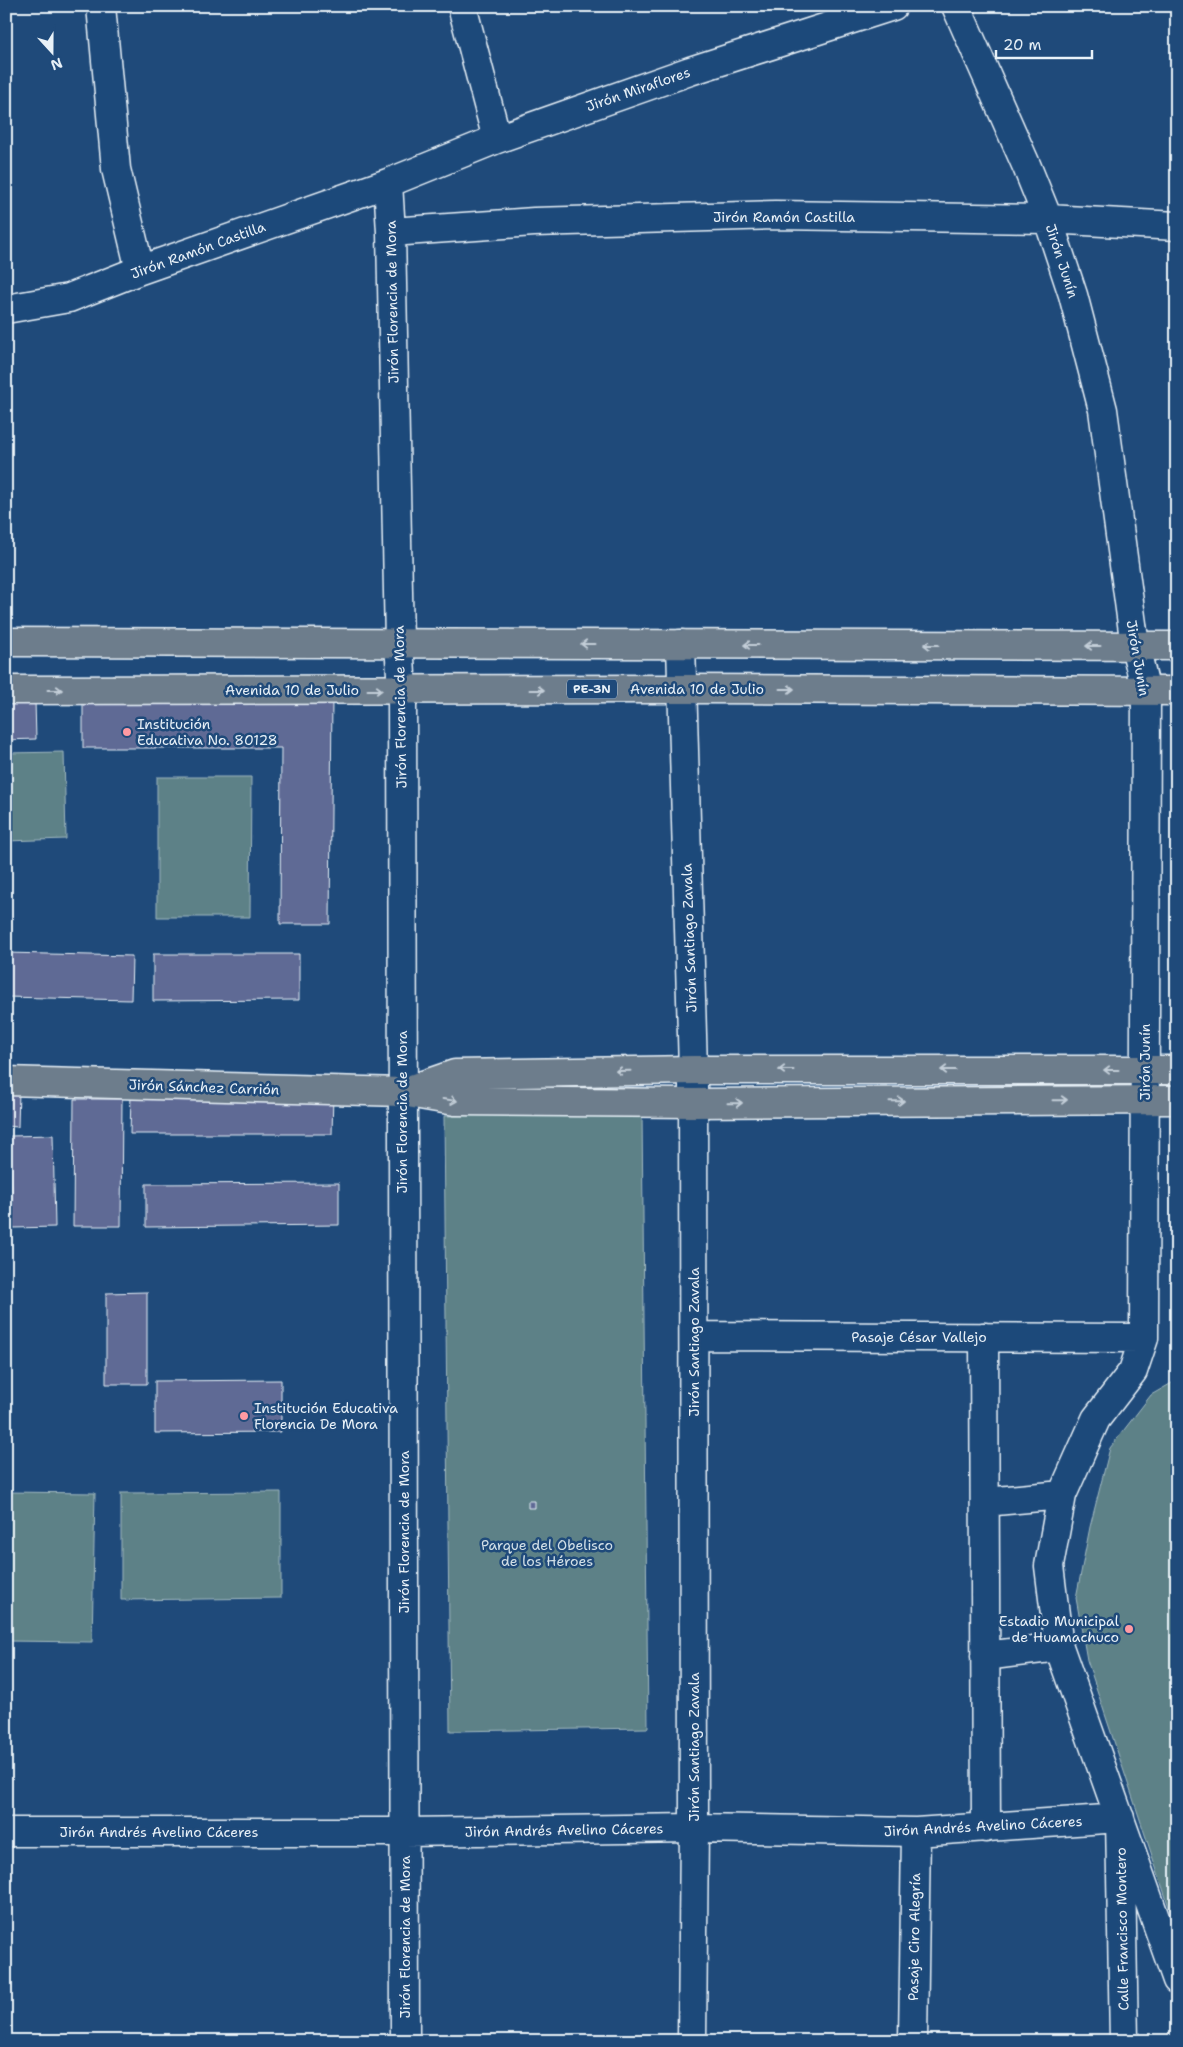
<svg xmlns="http://www.w3.org/2000/svg" width="1183" height="2047" font-family="'Shantell Sans',sans-serif">
<rect width="100%" height="100%" fill="#1f4a7a"/>
<filter id="ink" filterUnits="userSpaceOnUse"><feTurbulence type="fractalNoise" baseFrequency=".02" numOctaves="2"/><feDisplacementMap in="SourceGraphic" scale="10" xChannelSelector="R" yChannelSelector="G"/><feConvolveMatrix kernelMatrix="1 2 1 2 8 2 1 2 1" color-interpolation-filters="sRGB"/></filter>
<g filter="url(#ink)">
<path fill="#5d8187" stroke="#a2b9c0" d="M64,752l2,87 -60,2v-88z
M157,777h94l-1,140h-93z
M642,1113l6,615 -198,3 -6,-615z
M1177,1380v551l-90,-271 -11,-62 14,-71 20,-79 41,-53z
M6,1492l89,1 -3,149 -86,-1z
M281,1492v106l-160,2v-107z"/>
<path fill="#5f6b95" stroke="#e8f1f8" d="M83,697h249l-2,227h-50l1,-176h-198z
M35,701l1,38 -30,1v-38z
M6,953l126,3 -1,44 -125,-3z
M153,954h146v46l-146,1z
M6,1091h13l-1,36 -12,-1z
M131,1095h202l-1,39h-202z
M74,1099h48l-1,127h-48z
M53,1135l2,92 -42,1 -3,-92z
M339,1183v42l-193,2v-43z
M147,1292v92h-41v-91z
M281,1380v52l-126,1v-52z
M528,1501h7v7h-7z"/>
<g fill="none" stroke-linecap="round" stroke-linejoin="round">
<defs>
<path id="minor" d="M101,6l15,163 24,101
M462,6l35,133
M956,6l71,161 21,52 25,76 30,115 32,236 11,45 -2,647 -11,33 -37,48 -34,76 -13,71 10,81 118,333
M388,183l3,49 8,411 3,47 3,1351
M391,232l143,-10 241,-7 273,4 129,7
M6,309l63,-11 71,-28 248,-87 109,-44 193,-68 203,-65
M681,644l12,426 1,758 -2,213
M694,1336l450,2
M984,1337l2,491
M985,1502l77,-7
M985,1656l74,-9
M6,1832h399l289,-4 222,4 204,-14 4,223
M913,2041l3,-209"/>
<path id="major" d="M6,1081l396,11 53,9 238,2 484,-3
M406,1091l49,-17 238,-4h484"/>
<path id="highway" d="M6,642l1171,4
M6,690l676,-1 495,2"/>
</defs>
<use href="#minor" stroke="#e8f1f8" stroke-width="31"/>
<use href="#major" stroke="#e8f1f8" stroke-width="31"/>
<use href="#highway" stroke="#e8f1f8" stroke-width="31"/>
<use href="#minor" stroke="#1f4a7a" stroke-width="28"/>
<use href="#major" stroke="#6d7d8c" stroke-width="28"/>
<use href="#highway" stroke="#6d7d8c" stroke-width="28"/>
</g>
<defs><path id="oneway-shaft" d="M-6 0H5M1.5-3L5.5 0L1.5 3" fill="none" stroke-width="1.6" stroke-linecap="round" stroke-linejoin="round" transform="scale(1.25)"/></defs>
<g stroke="#c3ced8">
<use href="#oneway-shaft" transform="translate(588 644) rotate(-180)"/>
<use href="#oneway-shaft" transform="translate(751 645) rotate(-180)"/>
<use href="#oneway-shaft" transform="translate(931 645) rotate(-180)"/>
<use href="#oneway-shaft" transform="translate(1093 646) rotate(-180)"/>
<use href="#oneway-shaft" transform="translate(787 689)"/>
<use href="#oneway-shaft" transform="translate(55 690)"/>
<use href="#oneway-shaft" transform="translate(375 690)"/>
<use href="#oneway-shaft" transform="translate(537 690)"/>
<use href="#oneway-shaft" transform="translate(786 1070) rotate(-180)"/>
<use href="#oneway-shaft" transform="translate(948 1070) rotate(-180)"/>
<use href="#oneway-shaft" transform="translate(1111 1070) rotate(-180)"/>
<use href="#oneway-shaft" transform="translate(623 1071) rotate(179)"/>
<use href="#oneway-shaft" transform="translate(450 1100) rotate(8)"/>
<use href="#oneway-shaft" transform="translate(1060 1100) rotate(-1)"/>
<use href="#oneway-shaft" transform="translate(897 1101) rotate(-1)"/>
<use href="#oneway-shaft" transform="translate(735 1103) rotate(-1)"/>
</g>
</g>
<g fill="#ff9aa2" stroke="#1f4a7a" stroke-width="2">
<circle cx="127" cy="732" r="5"/>
<circle cx="244" cy="1416" r="5"/>
<circle cx="1129" cy="1629" r="5"/>
</g>
<g text-anchor="middle" stroke-width="5" stroke-linejoin="round" paint-order="stroke">
<rect fill="#1f4a7a" stroke="#acbfd2" stroke-width="1" x="567" y="679.5" width="50" height="19" rx="4"/>
<g font-size="12" font-weight="bold" fill="#e8f1f8">
<text x="592" y="693">PE-3N</text>
</g>
<g font-size="14" fill="#e8f1f8" stroke="#1f4a7a">
<text transform="translate(638 89) rotate(-19)" y="5">Jirón Miraflores</text>
<text x="784" y="222">Jirón Ramón Castilla</text>
<text transform="translate(198 250) rotate(-20)" y="5">Jirón Ramón Castilla</text>
<text transform="translate(1062 261) rotate(72)" y="5">Jirón Junín</text>
<text transform="translate(392 302) rotate(-91)" y="5">Jirón Florencia de Mora</text>
<text transform="translate(1138 658) rotate(80)" y="5">Jirón Junín</text>
<text x="697" y="694">Avenida 10 de Julio</text>
<text x="292" y="695">Avenida 10 de Julio</text>
<text transform="translate(400 707) rotate(-91)" y="5">Jirón Florencia de Mora</text>
<text transform="translate(689 938) rotate(-92)" y="5">Jirón Santiago Zavala</text>
<text transform="translate(1145 1062) rotate(-90)" y="5">Jirón Junín</text>
<text transform="translate(204 1087) rotate(2)" y="5">Jirón Sánchez Carrión</text>
<text transform="translate(402 1112) rotate(-90)" y="5">Jirón Florencia de Mora</text>
<text x="919" y="1342">Pasaje César Vallejo</text>
<text transform="translate(694 1342) rotate(-90)" y="5">Jirón Santiago Zavala</text>
<text transform="translate(404 1532) rotate(-90)" y="5">Jirón Florencia de Mora</text>
<text transform="translate(694 1747) rotate(-90)" y="5">Jirón Santiago Zavala</text>
<text transform="translate(983 1826) rotate(-3)" y="5">Jirón Andrés Avelino Cáceres</text>
<text transform="translate(564 1830) rotate(-1)" y="5">Jirón Andrés Avelino Cáceres</text>
<text x="159" y="1837">Jirón Andrés Avelino Cáceres</text>
<text transform="translate(1122 1929) rotate(-91)" y="5">Calle Francisco Montero</text>
<text transform="translate(405 1937) rotate(-90)" y="5">Jirón Florencia de Mora</text>
<text transform="translate(914 1937) rotate(-89)" y="5">Pasaje Ciro Alegría</text>
</g>
<g font-size="14" fill="#e8f1f8" stroke="#1f4a7a" text-anchor="start">
<text x="137" y="729">Institución<tspan x="137" dy="16">Educativa No. 80128</tspan></text>
<text x="254" y="1413">Institución Educativa<tspan x="254" dy="16">Florencia De Mora</tspan></text>
<text x="1119" y="1626" text-anchor="end">Estadio Municipal<tspan x="1119" dy="16">de Huamachuco</tspan></text>
</g>
<g font-size="14" fill="#d3e0e7" stroke="#1f4a7a">
<text x="547" y="1550">Parque del Obelisco<tspan x="547" dy="16">de los Héroes</tspan></text>
</g>
</g>
<rect width="1183" height="2047" fill="none" stroke="#1f4a7a" stroke-width="25"/>
<rect x="12" y="12" width="1158" height="2022" fill="none" stroke="#e8f1f8" stroke-width="2" filter="url(#ink)"/>
<g transform="translate(52 52) rotate(159)" stroke="#1f4a7a" stroke-width="4" paint-order="stroke">
<path d="M0-4L9 19L0 12L-9 19Z" fill="#e8f1f8"/>
<text y="-8" font-size="14" font-weight="bold" text-anchor="middle" fill="#e8f1f8">N</text>
</g>
<path d="M996 50v8h96v-8" fill="none" stroke="#e8f1f8" stroke-width="2.5"/>
<text x="1003" y="50" font-size="15" fill="#e8f1f8" stroke="#1f4a7a" stroke-width="4" paint-order="stroke">20 m</text>
</svg>
